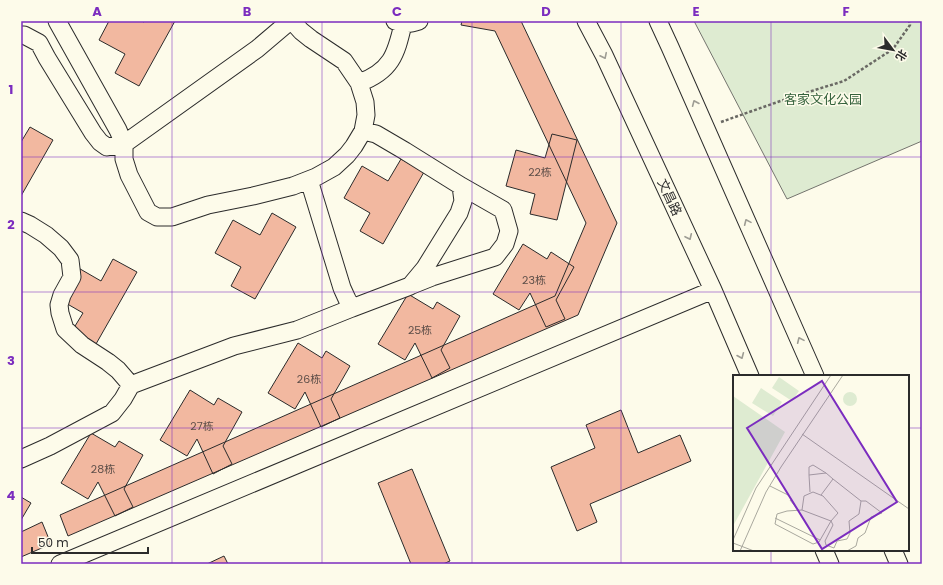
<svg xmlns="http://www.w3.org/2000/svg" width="943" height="585" font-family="Poppins,'Noto Sans SC',sans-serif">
<rect width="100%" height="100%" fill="#fdfbea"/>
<path fill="#deebd1" stroke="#74746e" d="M694,21h228v120l-135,58z"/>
<path fill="#f2b8a0" stroke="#2b2b2b" d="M109,21h32l3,1v-1h31l-36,65 -24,-13 10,-19 -26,-14z
M462,21h59l96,202 -39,92 -510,221 -8,-21 495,-219 31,-73 -91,-192 -34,-6z
M30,127l23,13 -32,56v-54z
M552,134l25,6 -20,80 -27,-6 5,-20 -29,-8 10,-36 29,8z
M401,159l23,13 -41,72 -23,-13 10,-18 -26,-15 18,-32 26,15z
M272,213l24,14 -41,72 -24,-13 10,-19 -26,-14 18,-33 27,15z
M523,244l24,15 4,-7 23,15 -18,33 9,19 -19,8 -16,-34 -11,17 -26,-16z
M113,259l24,13 -41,72 -24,-13 11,-18 -26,-15 18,-32 26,15z
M408,294l25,15 4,-7 23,14 -19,34 9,18 -18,10 -17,-35 -10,17 -27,-16z
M298,343l24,15 4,-7 24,15 -19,33 9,19 -19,9 -16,-35 -10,17 -27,-16z
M190,390l24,15 4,-7 24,14 -19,34 9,18 -19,10 -16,-35 -10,17 -27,-16z
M621,410l17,43 42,-18 11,26 -101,43 7,18 -20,9 -26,-64 44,-19 -9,-23z
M91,433l24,14 4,-6 24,14 -19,34 9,18 -18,9 -17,-34 -10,17 -27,-16z
M412,469l38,92 -7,3h-32l-33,-81z
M21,497l10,6 -10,17z
M42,522l9,22 -30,13v-25z
M224,556l4,8h-21z"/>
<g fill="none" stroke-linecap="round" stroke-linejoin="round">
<defs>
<path id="minor" d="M57,21l61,109 6,14v15l5,16 19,37 9,5h15l36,-12 45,-9 40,-10 23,-9 18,-10 13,-12 7,-9 9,-15 3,-16 -1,-13 -6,-19 -15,-22 -33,-22 -10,-8 -9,-10
M395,21c9,4 15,3 24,0
M586,21l18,34 109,235 37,86
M658,21l12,26 145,329
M21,35h3l15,8 8,15 46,75 7,9 7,5 17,-3 133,-95 33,-28
M359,83c32,-12 37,-28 44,-59
M309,180l33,108 5,11 5,9 58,-22 15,-18 34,-55 4,-12 -2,-15 -56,-35 -29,-17 -13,-3
M21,221l9,4 16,10 15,13 9,12 2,17 -10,18 -3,10 1,8 5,16 17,16 26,17 10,8 13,15 103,-39 63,-16 55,-22
M412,285l20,-8 63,-20 10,-13 4,-13 -6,-21 -42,-24
M21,459l29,-13 62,-33 11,-14 8,-14
M824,550l6,14
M893,550l6,14
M60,564l653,-274"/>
</defs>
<use href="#minor" stroke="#2b2b2b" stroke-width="19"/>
<path stroke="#6a6964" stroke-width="2.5" stroke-dasharray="3 2" stroke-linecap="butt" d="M721,122l68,-24 55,-17 49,-32 17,-24 -1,-4"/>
<use href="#minor" stroke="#fdfbea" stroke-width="17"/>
</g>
<defs><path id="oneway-chevron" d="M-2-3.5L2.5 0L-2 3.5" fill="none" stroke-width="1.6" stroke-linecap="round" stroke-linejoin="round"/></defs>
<g stroke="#9e9d94">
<use href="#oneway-chevron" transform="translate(604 56) rotate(64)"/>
<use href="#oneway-chevron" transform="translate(695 103) rotate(-113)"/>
<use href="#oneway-chevron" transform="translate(747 222) rotate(-114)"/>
<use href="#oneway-chevron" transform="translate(689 237) rotate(65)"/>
<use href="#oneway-chevron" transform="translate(800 340) rotate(-114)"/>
<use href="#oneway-chevron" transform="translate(741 356) rotate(67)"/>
</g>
<path fill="none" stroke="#7b2cbf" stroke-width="1" stroke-opacity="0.55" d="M172,21v543M322,21v543M472,21v543M621,21v543M771,21v355M21,157h901M21,292h901M21,428h713M908,428h14M771,550v14"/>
<g text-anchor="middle" stroke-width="3" stroke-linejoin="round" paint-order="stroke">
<g font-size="11" fill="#5d4e48">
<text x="540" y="176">22栋</text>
<text x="534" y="284">23栋</text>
<text x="420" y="334">25栋</text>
<text x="309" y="383">26栋</text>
<text x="202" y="430">27栋</text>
<text x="103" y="473">28栋</text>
</g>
<g font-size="13" fill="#34623c" stroke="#fdfbea">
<text x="823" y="104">客家文化公园</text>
</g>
<g font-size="13" fill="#2b2b2b" stroke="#fdfbea">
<text transform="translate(670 197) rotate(65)" y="5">文昌路</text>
</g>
</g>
<g transform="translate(733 375)">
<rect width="176" height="176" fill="#fdfbea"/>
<path d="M46,2l20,14 -7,10 -20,-13zM28,13l21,14 -9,14 -21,-13zM110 24a7 7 0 1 1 14 0a7 7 0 1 1-14 0ZM0,21l52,36 -52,94z" fill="#deebd1"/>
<path fill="none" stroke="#a9a89e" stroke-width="1" d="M69,59l107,75M76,100v-8l4,-2 13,8M37,111l18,9M77,117l-1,-17 17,-2 7,6 -12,16M57,125l8,10M69,135l2,-14 9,-4 10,4 15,17 -7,8 -29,-11 -15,1 -10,3 -2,10 38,20 6,-2 12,-21 2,4 -8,16 1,4 8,3 3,-7 10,-2 3,-6 -1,-12 10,-7 2,-13 -28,-22M42,143l45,22M0,165l23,-52 75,-113M0,168l21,8M7,176l26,-59 15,-25 62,-92M114,176l9,-5 2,-8 7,-5 6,-16 11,-4 -16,-12h-5"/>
<path fill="#7b2cbf" fill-opacity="0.15" stroke="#7b2cbf" stroke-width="2" d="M89,6l75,121 -75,47 -75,-121z"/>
<rect width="176" height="176" fill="none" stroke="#2b2b2b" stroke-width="2"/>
</g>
<rect width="943" height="585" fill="none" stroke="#fdfbea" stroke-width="44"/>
<g transform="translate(893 50) rotate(122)" stroke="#fdfbea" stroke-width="3" paint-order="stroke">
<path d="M0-3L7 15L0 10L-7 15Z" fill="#2b2b2b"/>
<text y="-6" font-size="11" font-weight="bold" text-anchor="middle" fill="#2b2b2b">北</text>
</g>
<path d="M32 547v6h116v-6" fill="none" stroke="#2b2b2b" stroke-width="2"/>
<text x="38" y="547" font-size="12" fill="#2b2b2b" stroke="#fdfbea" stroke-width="3" paint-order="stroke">50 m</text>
<rect x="22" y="22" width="899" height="541" fill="none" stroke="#7b2cbf" stroke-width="1.5"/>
<g font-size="13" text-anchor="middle" font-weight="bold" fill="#7b2cbf">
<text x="97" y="16">A</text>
<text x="247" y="16">B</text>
<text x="397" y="16">C</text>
<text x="546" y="16">D</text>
<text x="696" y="16">E</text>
<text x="846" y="16">F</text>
<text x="11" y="94">1</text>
<text x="11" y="229">2</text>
<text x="11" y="365">3</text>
<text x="11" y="500">4</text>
</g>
</svg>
